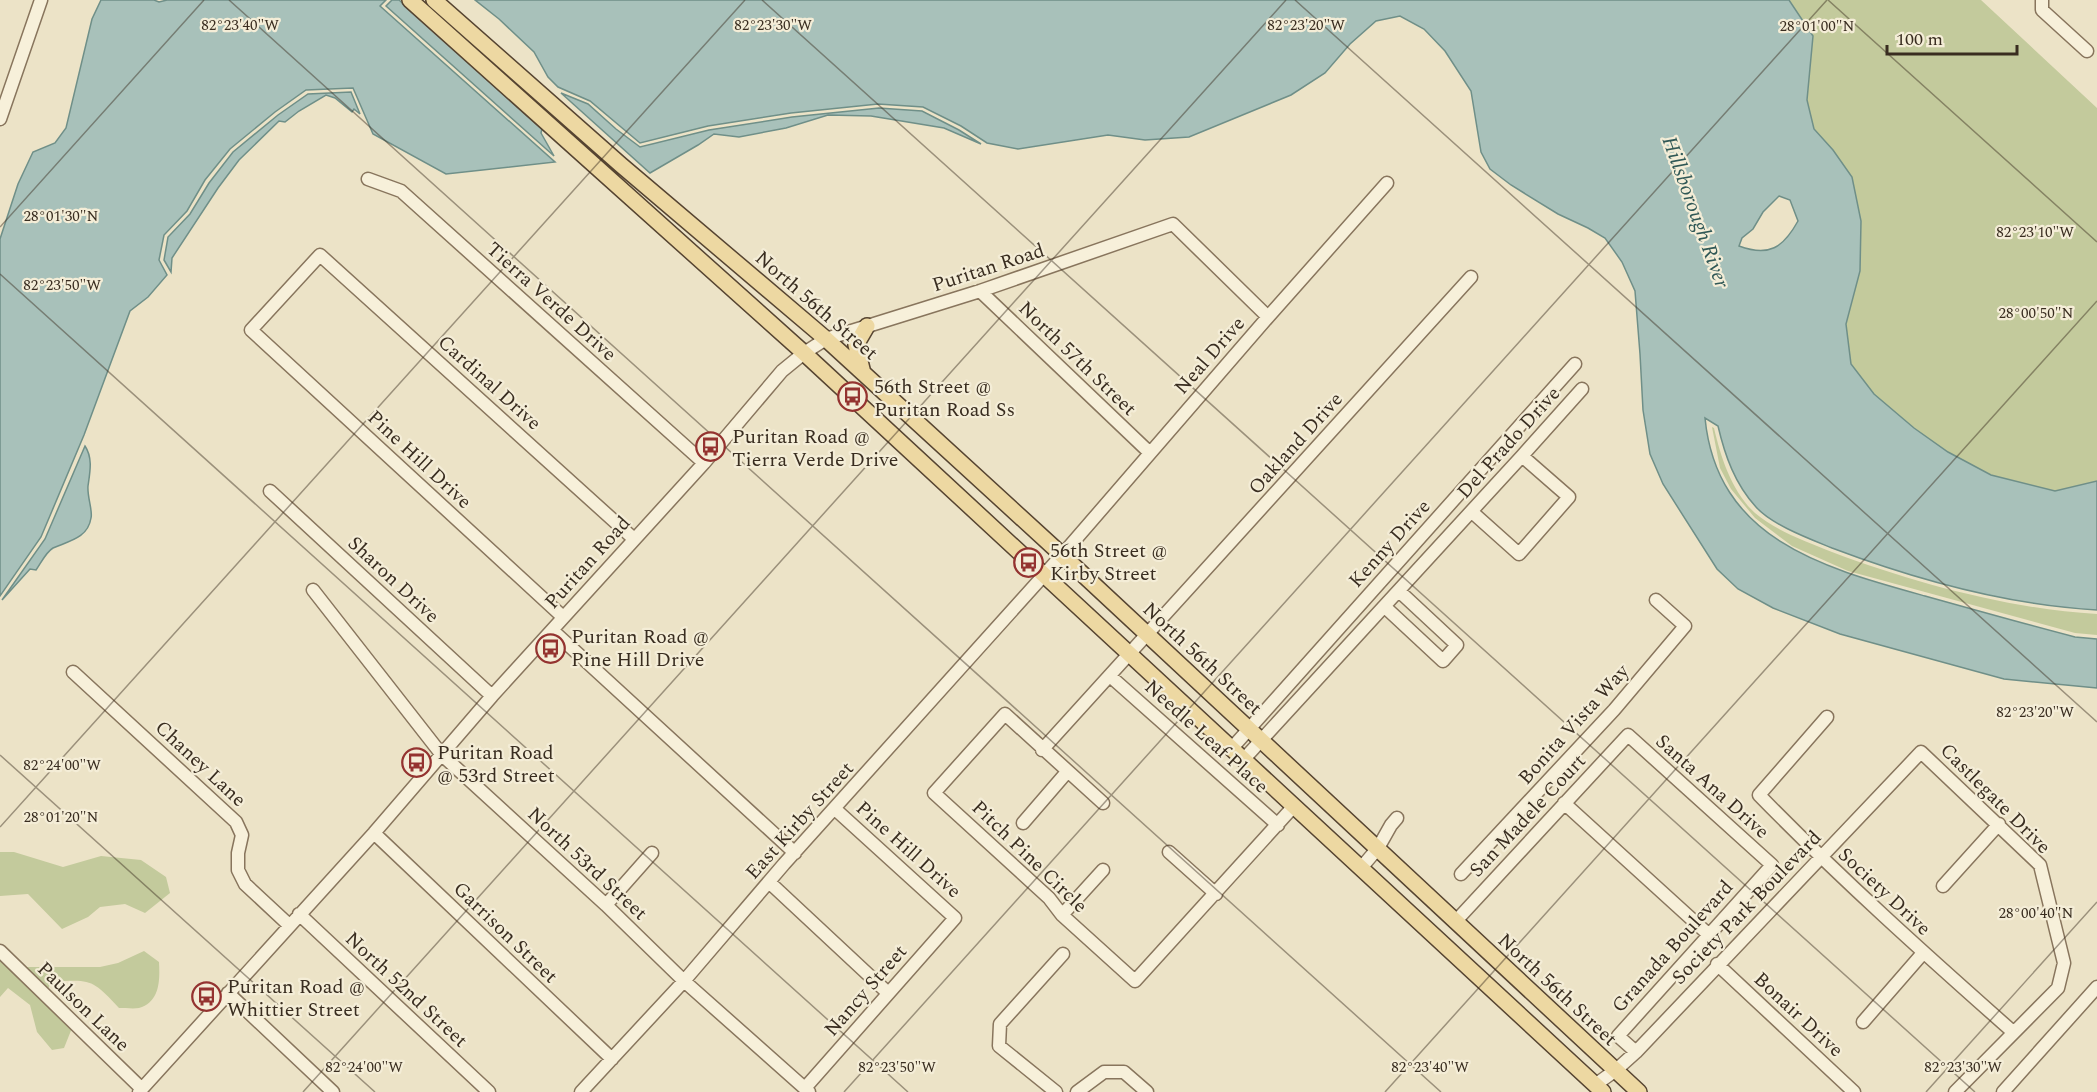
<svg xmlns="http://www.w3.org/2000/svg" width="2097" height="1092" font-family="Spectral,serif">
<rect width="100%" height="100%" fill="#ece3c7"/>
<path fill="#c3ca9c" d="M1789,0h192l116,108v373l-42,10 -64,-16 -43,-23 -34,-24 -40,-34 -23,-30 -5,-40 14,-53 1,-50 -10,-44 -18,-27 -19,-20 -7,-30 6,-64z
M1712,427l2,1c7,30 18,64 41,85 21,18 52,29 77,39 82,31 178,57 265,62v21l-22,-2 -227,-62 -56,-25 -37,-28 -24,-29 -11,-21z
M0,852h14l49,15 38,-11 40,4 25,17 4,16 -25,20 -20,-9 -25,3 -12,10 -26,12 -34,-35 -28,2z
M144,951l15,11c1,18 1,40 -20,46 -5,1 -14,0 -20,0 -27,-29 -28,-29 -68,-26l-4,10 -27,-25h80l18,-4z
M0,958l72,70 -8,20 -12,2 -15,-18 -7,-27 -22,-17 -8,9z"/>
<path fill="#a8c1ba" stroke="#6f8f88" stroke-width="1.5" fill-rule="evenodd" d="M101,0h53l5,2 8,-2h219l-6,6 175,156 -109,12 -73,-40 -20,-46 -47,2 -31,22 -45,37 -25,31 -18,31 -23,24 -5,25 8,15 -19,22 -18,14 -46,124 -43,102 -41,59v-357l18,-55 15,-32 22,-9 11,-15 26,-109z
M392,0h7l143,129 -1,4 13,23 -168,-150z
M475,0h1314l24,36 -6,64 7,29 19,21 19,27 9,44 -1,50 -14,53 5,40 23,30 40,34 34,24 43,23 64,16 42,-10v129c-89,-5 -183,-31 -265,-62 -22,-9 -60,-23 -76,-41 -21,-23 -31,-51 -38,-81l-13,-8c12,122 119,150 220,178 50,14 100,28 150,41l22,2v49l-93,-9 -164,-45 -67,-26 -35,-19 -21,-20 -54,-85 -13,-30 -7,-44 -3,-56 -5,-63 -13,-29 -17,-24 -17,-10 -30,-14 -47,-29 -21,-16 -9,-17 -10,-61 -26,-40 -21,-22 -24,-13 -24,5 -26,23 -25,29 -34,22 -102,42 -44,3 -37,-5 -90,14 -31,-6 -26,-17 -38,-19 -45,-3 -87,9 -83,13 -68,17 -50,-42 -32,-14 -10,-10 -14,-25 -35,-33zM1779,196l11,4 8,21c-15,27 -29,36 -59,25l3,-8 11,-9 10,-17z
M351,92l9,22 -6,-5 -2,3 -17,-14 -9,-3 -27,16 -14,11 -6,-1 -40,39 -21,28 -46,70 -1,14 -7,-12 4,-23 22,-23 19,-31 24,-31 45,-37 30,-21z
M561,93l27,11 28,25 24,18 69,-17 83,-13 87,-9 43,3 37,19 22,14 -37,-16 -73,-12 -43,-1 -42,13 -47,9 -25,-3 -16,11 -48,28z
M85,446c8,12 5,26 3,40 -1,11 5,25 3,32 -3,20 -22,23 -38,30 -7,4 -12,15 -17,22l-6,-1 -28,31 43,-61z"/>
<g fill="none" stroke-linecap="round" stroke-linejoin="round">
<defs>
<path id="minor" d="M2042,0v10l45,41
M0,119l41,-119
M368,179l33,12 303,272
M980,291l170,162
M270,491l222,205
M1472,512l47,42 50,-57 -47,-41
M313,590l129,165 164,150 78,76 125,111
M1385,607l58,54 14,-16 -58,-54
M563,617l-312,-287 69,-75 314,284
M552,630l243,223
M73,672l163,150 6,13 -4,18v17l7,14 44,41
M1110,676l168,149
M1827,717l-68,78c81,83 167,160 254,237
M1232,748l343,-384
M1042,750l429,-473
M1244,759l278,-303 60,-67
M1103,803l-98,-89 -71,79 115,105 13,17 73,66 159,-175
M1564,803l144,131
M1023,823l44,-51
M374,833l238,226
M1169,852l47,42
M1361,868l17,-20 13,-23 6,-7
M1461,874l153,-164 71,-84 -29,-26
M769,882l119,111
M1943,886l56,-62
M606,905l46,-52
M299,914l190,178
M1062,915l41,-45
M1455,922l173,-187 144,130 -154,171 18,16
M0,951l142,138
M1717,964l137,128
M228,993l105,99
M1863,1022l60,-69
M1595,1085l21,-15 20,-18 285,-300 119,113 24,98 -6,25 -103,104
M805,1088l150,-170 -120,-109
M139,1092l235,-259 118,-137 212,-233 78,-92 22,-18 22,-14 154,-48 193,-67 95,93
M581,1092l103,-111 100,-117 278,-309 206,-238 119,-134
M1056,1092l-57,-46 1,-22 63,-70
M1077,1092l27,-20h20l23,20
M2003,1092l94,-105"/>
<path id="major" d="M410,0l394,353 799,739
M434,0l187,165 205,174 236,216 577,537
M863,373l-7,-28 11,-19"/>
</defs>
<use href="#minor" stroke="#88755d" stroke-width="15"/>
<use href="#major" stroke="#564431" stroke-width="18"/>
<use href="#minor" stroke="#f7f0da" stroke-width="12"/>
<use href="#major" stroke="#edd8a2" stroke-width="15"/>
</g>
<path fill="none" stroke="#392d20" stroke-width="1.5" stroke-opacity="0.45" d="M229,0l1212,1092M762,0l1213,1092M1295,0l802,722M1828,0l269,242M0,227l204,-227M0,274l908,818M0,755l375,337M0,827l745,-827M303,1092l983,-1092M844,1092l983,-1092M1385,1092l712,-791M1926,1092l171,-190"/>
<defs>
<symbol id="bus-ring" viewBox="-11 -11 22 22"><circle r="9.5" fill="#f4edd7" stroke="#943330" stroke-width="1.5"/><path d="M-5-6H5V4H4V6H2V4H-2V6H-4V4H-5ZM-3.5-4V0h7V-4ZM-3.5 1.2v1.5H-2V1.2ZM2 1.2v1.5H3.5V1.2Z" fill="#943330"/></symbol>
</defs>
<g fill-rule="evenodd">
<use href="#bus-ring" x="836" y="380" width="33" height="33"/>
<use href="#bus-ring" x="694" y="430" width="33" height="33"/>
<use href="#bus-ring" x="1012" y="546" width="33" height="33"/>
<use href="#bus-ring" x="534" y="632" width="33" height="33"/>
<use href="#bus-ring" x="400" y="746" width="33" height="33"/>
<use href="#bus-ring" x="190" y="980" width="33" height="33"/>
</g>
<g text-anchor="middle" stroke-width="4.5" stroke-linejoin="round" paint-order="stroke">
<g font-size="20" fill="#392d20" stroke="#f4edd7">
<text transform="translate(988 267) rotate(-18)" y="7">Puritan Road</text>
<text transform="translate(552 301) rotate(42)" y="7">Tierra Verde Drive</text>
<text transform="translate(817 305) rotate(41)" y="7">North 56th Street</text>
<text transform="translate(1209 355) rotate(-49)" y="7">Neal Drive</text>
<text transform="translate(1078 358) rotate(44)" y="7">North 57th Street</text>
<text transform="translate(490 382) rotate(42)" y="7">Cardinal Drive</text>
<text transform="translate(1508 442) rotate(-48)" y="7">Del Prado Drive</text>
<text transform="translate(1295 443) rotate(-48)" y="7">Oakland Drive</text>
<text transform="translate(420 459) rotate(43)" y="7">Pine Hill Drive</text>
<text transform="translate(1389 543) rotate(-48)" y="7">Kenny Drive</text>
<text transform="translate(587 562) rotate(-48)" y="7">Puritan Road</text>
<text transform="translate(394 579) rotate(43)" y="7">Sharon Drive</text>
<text transform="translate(1203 658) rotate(43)" y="7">North 56th Street</text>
<text transform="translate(1573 724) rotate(-48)" y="7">Bonita Vista Way</text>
<text transform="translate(1207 736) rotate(42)" y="7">Needle Leaf Place</text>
<text transform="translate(201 763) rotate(43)" y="7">Chaney Lane</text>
<text transform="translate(1713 786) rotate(42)" y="7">Santa Ana Drive</text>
<text transform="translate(1996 798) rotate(45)" y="7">Castlegate Drive</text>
<text transform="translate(1527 815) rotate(-47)" y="7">San Madele Court</text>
<text transform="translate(799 820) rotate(-48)" y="7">East Kirby Street</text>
<text transform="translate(909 849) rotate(42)" y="7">Pine Hill Drive</text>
<text transform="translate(1030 856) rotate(44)" y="7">Pitch Pine Circle</text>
<text transform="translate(588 863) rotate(43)" y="7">North 53rd Street</text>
<text transform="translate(1885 891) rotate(43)" y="7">Society Drive</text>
<text transform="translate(1746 907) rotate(-46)" y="7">Society Park Boulevard</text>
<text transform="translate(506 932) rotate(44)" y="7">Garrison Street</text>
<text transform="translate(1672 946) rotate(-48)" y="7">Granada Boulevard</text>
<text transform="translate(407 989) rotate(43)" y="7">North 52nd Street</text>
<text transform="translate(1558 989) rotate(43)" y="7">North 56th Street</text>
<text transform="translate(865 990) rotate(-49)" y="7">Nancy Street</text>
<text transform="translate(84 1006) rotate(44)" y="7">Paulson Lane</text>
<text transform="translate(1799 1014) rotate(43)" y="7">Bonair Drive</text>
</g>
<g font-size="20" fill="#392d20" stroke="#f4edd7" text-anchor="start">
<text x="874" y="393">56th Street @<tspan x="874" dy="23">Puritan Road Ss</tspan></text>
<text x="732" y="443">Puritan Road @<tspan x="732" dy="23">Tierra Verde Drive</tspan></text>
<text x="1050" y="557">56th Street @<tspan x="1050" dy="23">Kirby Street</tspan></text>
<text x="571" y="643">Puritan Road @<tspan x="571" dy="23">Pine Hill Drive</tspan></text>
<text x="437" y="759">Puritan Road<tspan x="437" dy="23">@ 53rd Street</tspan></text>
<text x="227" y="993">Puritan Road @<tspan x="227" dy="23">Whittier Street</tspan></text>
</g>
<g font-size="21" font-style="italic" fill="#305856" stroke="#f4edd7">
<text transform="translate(1696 212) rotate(70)" y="7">Hillsborough River</text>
</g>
</g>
<g font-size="15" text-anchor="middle" fill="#392d20" stroke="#f4edd7" stroke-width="4.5" stroke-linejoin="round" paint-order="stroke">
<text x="240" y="30">82°23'40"W</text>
<text x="773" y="30">82°23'30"W</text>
<text x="1306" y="30">82°23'20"W</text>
<text x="1817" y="31">28°01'00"N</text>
<text x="61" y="221">28°01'30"N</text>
<text x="2035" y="237">82°23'10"W</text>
<text x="62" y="290">82°23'50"W</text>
<text x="2036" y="318">28°00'50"N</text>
<text x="2035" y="717">82°23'20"W</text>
<text x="62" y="770">82°24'00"W</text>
<text x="61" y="822">28°01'20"N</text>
<text x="2036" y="918">28°00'40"N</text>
<text x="364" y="1072">82°24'00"W</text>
<text x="897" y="1072">82°23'50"W</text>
<text x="1430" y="1072">82°23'40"W</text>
<text x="1963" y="1072">82°23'30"W</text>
</g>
<path d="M1887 45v9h130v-9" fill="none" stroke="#392d20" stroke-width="3"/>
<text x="1896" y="45" font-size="18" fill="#392d20" stroke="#f4edd7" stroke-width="4.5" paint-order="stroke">100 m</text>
</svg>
